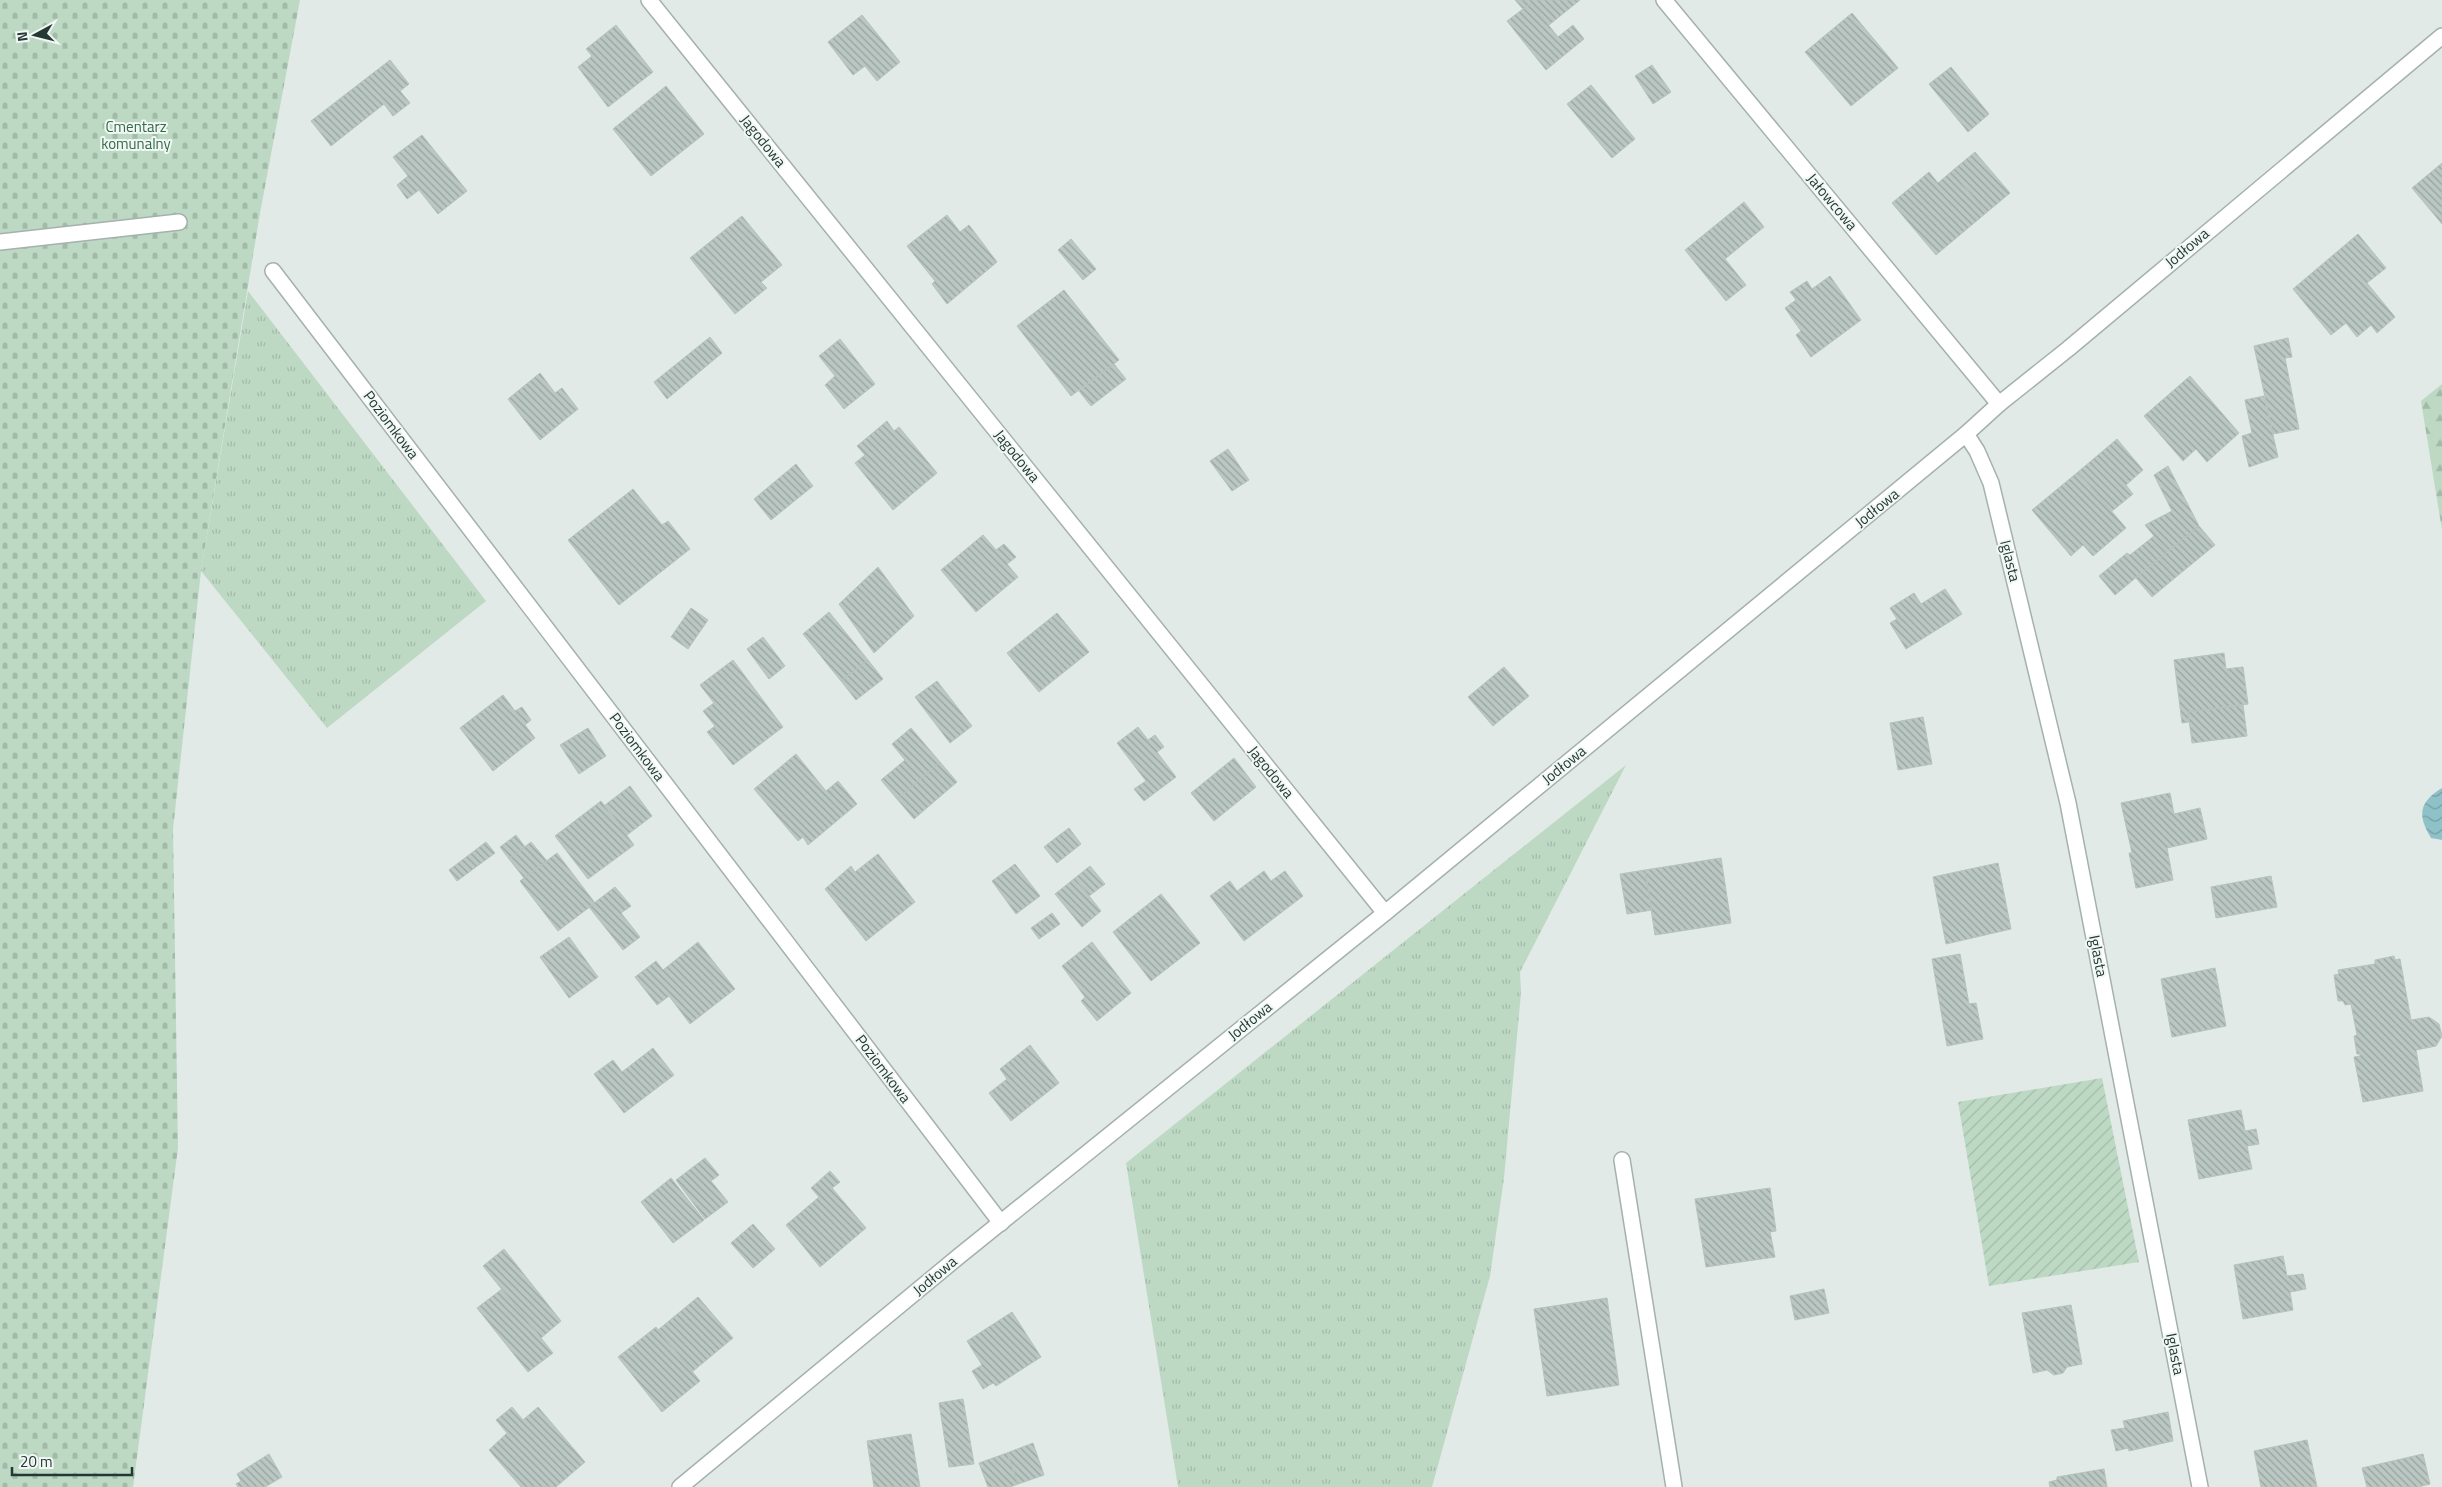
<svg xmlns="http://www.w3.org/2000/svg" width="2442" height="1487" font-family="'Titillium Web',sans-serif">
<defs>
<pattern id="grass-tufts" width="24" height="20" patternUnits="userSpaceOnUse" patternTransform="scale(1.25)"><rect width="24" height="20" fill="#bdd9c4"/><path d="M3 7l-1-3M5 7V3M7 7l1-3M15 17l-1-3M17 17v-4M19 17l1-3" fill="none" stroke="#a2bba9"/></pattern>
<pattern id="forest-firs" width="22" height="20" patternUnits="userSpaceOnUse" patternTransform="scale(1.25)"><rect width="22" height="20" fill="#bdd9c4"/><path d="M5 1l3.5 6h-7zM16 11l3.5 6h-7z" fill="#a2bba9"/></pattern>
<pattern id="cemetery-stones" width="16" height="16" patternUnits="userSpaceOnUse" patternTransform="scale(1.25)"><rect width="16" height="16" fill="#bdd9c4"/><path d="M2 7V4a2 2 0 0 1 4 0v3zM10 15v-3a2 2 0 0 1 4 0v3z" fill="#a2bba9"/></pattern>
<pattern id="garden-furrows" width="10" height="10" patternUnits="userSpaceOnUse" patternTransform="scale(1.25)"><rect width="10" height="10" fill="#bdd9c4"/><path d="M-1 1l2-2M0 10L10 0M9 11l2-2" fill="none" stroke="#a2bba9"/></pattern>
<pattern id="water-waves" width="16" height="10" patternUnits="userSpaceOnUse" patternTransform="scale(1.25)"><rect width="16" height="10" fill="#8fc1c9"/><path d="M0 5q4-4 8 0t8 0" fill="none" stroke="#759ea4"/></pattern>
<pattern id="building-back-hatch" width="6" height="6" patternUnits="userSpaceOnUse" patternTransform="scale(1.25)"><rect width="6" height="6" fill="#bac7c2"/><path d="M-1 5l2 2M0 0l6 6M5-1l2 2" fill="none" stroke="#97a39e"/></pattern>
</defs>
<rect width="100%" height="100%" fill="#e1eae6"/>
<path fill="url(#grass-tufts)" d="M248,291l238,310 -159,127 -126,-157z
M1626,765l-106,207 1,21 -17,185 -14,98 -58,211h-254l-52,-324z"/>
<path fill="url(#forest-firs)" d="M2442,384v146l-21,-129z"/>
<path fill="url(#cemetery-stones)" d="M0,0h300l-40,213 -59,358 -28,258 5,319 -45,339h-133z"/>
<path fill="url(#garden-furrows)" d="M2102,1078l37,184 -150,24 -31,-184z"/>
<path fill="url(#water-waves)" d="M2442,788v52l-11,-2c-14,-23 -12,-36 11,-50z"/>
<path fill="url(#building-back-hatch)" stroke="#b5c3bd" d="M1515,0h65l-31,25 -18,-22 -8,6z
M1531,3l27,34 15,-12 11,14 -38,31 -39,-49z
M1852,13l46,55 -47,38 -46,-54z
M862,15l38,47 -23,19 -12,-15 -12,9 -25,-33z
M616,25l37,47 -45,35 -30,-40 14,-11 -6,-7z
M390,60l19,24 -9,7 10,12 -17,13 -9,-12 -53,42 -20,-25z
M1652,65l19,27 -18,12 -18,-28z
M1951,67l38,47 -21,18 -39,-48z
M1591,85l44,54 -23,19 -45,-54z
M666,86l38,48 -53,42 -38,-47z
M422,135l45,56 -29,23 -19,-24 -12,9 -10,-14 11,-9 -15,-19z
M1975,152l35,41 -24,20 -34,-42z
M2442,163v61l-30,-36z
M1952,171l34,42 -50,42 -44,-52 37,-31 9,11z
M1744,202l20,25 -39,32 21,26 -20,16 -41,-51z
M947,215l13,17 9,-7 28,37 -50,42 -15,-20 3,-3 -28,-35z
M742,216l40,49 -21,17 6,6 -32,26 -45,-56z
M2358,234l28,34 -19,15 28,34 -18,16 -6,-8 -14,12 -11,-14 -15,12 -38,-46z
M1071,239l25,30 -13,11 -25,-30z
M1830,276l31,44 -50,37 -15,-22 5,-4 -16,-23 11,-8 -6,-8 17,-11 5,8z
M1064,290l55,70 -48,36 -54,-70z
M710,337l12,16 -55,46 -13,-17z
M2288,338l4,19 -7,1 14,71 -26,5 -19,-88z
M840,339l35,45 -31,25 -19,-24 10,-9 -16,-20z
M1114,364l12,15 -35,27 -12,-15z
M540,373l15,20 7,-5 16,21 -38,31 -32,-41z
M2190,376l49,57 -32,29 -11,-13 -13,12 -39,-45z
M2264,396l14,61 -29,10 -7,-31 10,-3 -7,-33z
M887,421l7,10 5,-4 38,46 -44,37 -38,-47 10,-8 -8,-9z
M2117,439l26,31 -17,15 7,9 -22,18 -33,-40z
M1228,449l21,31 -17,11 -22,-30z
M796,464l17,22 -42,34 -17,-21z
M2168,466l31,60 -32,26 -22,-27 27,-14 -18,-36z
M2078,472l48,56 -33,28 -10,-11 -12,11 -39,-46z
M633,489l29,36 6,-4 22,28 -71,56 -51,-65z
M2199,526l16,19 -39,32 -16,-19z
M983,535l13,15 8,-6 12,13 -9,7 11,13 -42,35 -35,-42z
M2154,536l13,16 -52,43 -16,-19 28,-23 3,2z
M2160,558l16,19 -24,20 -16,-19z
M878,567l36,49 -40,37 -35,-49z
M1945,589l17,25 -56,35 -16,-26 7,-4 -7,-11 24,-15 7,11z
M691,608l17,12 -20,29 -17,-12z
M829,612l39,48 -27,21 -38,-47z
M1057,613l32,39 -50,40 -32,-39z
M763,637l22,29 -16,13 -22,-30z
M2224,653l2,16 17,-2 5,37 -60,8 1,10 -7,1 -8,-63z
M733,660l50,67 -50,38 -26,-33 8,-6 -12,-15 11,-8 -14,-18z
M868,660l15,19 -27,21 -15,-19z
M1504,667l25,29 -36,30 -25,-29z
M937,681l35,45 -22,17 -35,-46z
M503,695l12,16 7,-4 9,13 -6,5 10,13 -42,33 -33,-43z
M2243,705l4,31 -55,7 -4,-31z
M1923,717l9,47 -34,6 -8,-47z
M1138,727l10,13 7,-5 9,12 -7,5 19,25 -32,24 -10,-12 12,-8 -29,-38z
M588,728l18,28 -27,18 -19,-29z
M911,728l29,34 -43,37 -16,-19 24,-20 -13,-16z
M796,754l30,37 12,-10 19,23 -49,41 -5,-8 -5,4 -44,-52z
M1234,758l22,29 -42,34 -23,-28z
M940,762l17,20 -43,37 -17,-20z
M630,786l22,30 -25,19 -22,-30z
M2170,793l4,21 26,-6 7,31 -40,9 6,32 -37,8 -7,-35h3l-11,-50z
M601,801l33,44 -46,34 -33,-43z
M1069,828l12,16 -10,8 -13,-16z
M516,835l9,12 -16,12 -9,-12z
M1058,836l13,16 -14,11 -13,-16z
M486,842l9,11 -38,28 -8,-11z
M531,842l16,19 -23,17 -15,-19z
M557,853l38,50 -37,28 -38,-50z
M878,854l37,48 -49,39 -41,-52 26,-23 4,6z
M1721,858l10,65 -76,12 -10,-65z
M1998,863l13,66 -65,15 -13,-67z
M1015,864l25,32 -24,18 -24,-33z
M1090,866l15,18 -16,12 -14,-18z
M1645,870l7,40 -25,4 -7,-40z
M1264,871l7,10 14,-10 18,25 -59,45 -34,-45 20,-15 7,10z
M2271,876l6,31 -61,11 -5,-31z
M1075,878l26,33 -19,16 -27,-33z
M615,887l16,19 -10,7 19,24 -17,13 -34,-43z
M1161,894l39,49 -49,38 -38,-49z
M1052,913l8,11 -21,15 -8,-11z
M569,937l29,40 -29,21 -29,-41z
M698,942l37,47 -45,35 -21,-28 -12,9 -22,-28 21,-16 7,9z
M1092,942l39,51 -34,28 -16,-20 4,-4 -23,-31z
M1960,954l9,50 7,-1 7,36 -36,7 -15,-87z
M2394,956l1,4 5,-1 11,61 18,-3 10,7 3,12 -6,10 -20,4 7,41 -60,11 -9,-45 6,-1v-2h-3l-3,-18 3,-1 -6,-31 -6,1 -2,-4h-5l-4,-26 5,-1 -1,-4 37,-6v-4z
M2215,968l11,58 -54,11 -11,-58z
M1030,1045l29,38 -48,38 -22,-28 18,-14 -7,-10z
M653,1048l21,27 -50,38 -30,-39 19,-14 9,12z
M2241,1110l4,21 11,-2 3,15 -12,2 5,23 -53,10 -11,-59z
M705,1158l14,17 -8,6 17,21 -23,17 -29,-39z
M830,1171l10,11 -8,6 34,40 -46,39 -34,-42 33,-28 -8,-9z
M671,1178l33,42 -31,23 -32,-41z
M1770,1188l6,43 -6,1 5,25 -69,10 -11,-68z
M753,1224l22,25 -22,19 -22,-25z
M504,1249l57,72 -20,17 -58,-72z
M2283,1256l4,20 16,-2 3,15 -16,3 3,18 -50,9 -9,-54z
M502,1289l51,64 -25,19 -51,-64z
M1824,1289l5,24 -34,7 -5,-24z
M698,1297l35,41 -41,34 -34,-42z
M1607,1298l12,87 -72,11 -13,-87z
M2071,1305l11,59 -15,3 -4,6 -9,2 -7,-5 -14,3 -11,-60z
M1012,1312l29,45 -45,29 -3,-3 -10,6 -11,-18 10,-6 -15,-24z
M656,1327l44,54 -38,31 -44,-55z
M963,1399l11,65 -25,3 -10,-64z
M512,1407l11,13 15,-13 47,55 -29,25h-35l-32,-37 18,-17 -11,-13z
M2168,1412l5,29 -44,10 -1,-3 -12,3 -5,-21 14,-2 -2,-7z
M911,1434l9,53h-46l-7,-46z
M2307,1440l10,47h-56l-7,-36z
M1033,1443l11,32 -26,9 -11,-31z
M1007,1453l11,31 -8,3h-22l-9,-24z
M269,1454l13,23 -17,10h-27l-2,-3 5,-3 -4,-7z
M2423,1454l7,30 -12,3h-51l-5,-19z
M2104,1469l3,18h-57l-1,-5 8,-2v-3z"/>
<g fill="none" stroke-linecap="round" stroke-linejoin="round">
<defs>
<path id="service" d="M0,242l179,-20
M1622,1160l52,327"/>
<path id="minor" d="M649,0l736,913
M1664,0l335,404
M273,271l728,952
M1966,434l11,17 14,32 77,320 132,684"/>
<path id="tertiary" d="M680,1487l278,-230 427,-344 581,-479 33,-30 69,-55 374,-313"/>
</defs>
<use href="#service" stroke="#a5b1ad" stroke-width="18"/>
<use href="#minor" stroke="#a5b1ad" stroke-width="18"/>
<use href="#tertiary" stroke="#a5b1ad" stroke-width="18"/>
<use href="#service" stroke="#fff" stroke-width="15"/>
<use href="#minor" stroke="#fff" stroke-width="15"/>
<use href="#tertiary" stroke="#fff" stroke-width="15"/>
</g>
<g text-anchor="middle" stroke-width="4" stroke-linejoin="round" paint-order="stroke">
<g font-size="15" fill="#336b48" stroke="#f1f7f4">
<text x="136" y="132">Cmentarz<tspan x="136" dy="17">komunalny</tspan></text>
</g>
<g font-size="15" fill="#243933" stroke="#f1f7f4">
<text transform="translate(763 141) rotate(51)" y="5">Jagodowa</text>
<text transform="translate(1832 202) rotate(50)" y="5">Jałowcowa</text>
<text transform="translate(2187 248) rotate(-40)" y="5">Jodłowa</text>
<text transform="translate(391 425) rotate(53)" y="5">Poziomkowa</text>
<text transform="translate(1017 456) rotate(51)" y="5">Jagodowa</text>
<text transform="translate(1877 508) rotate(-39)" y="5">Jodłowa</text>
<text transform="translate(2010 561) rotate(76)" y="5">Iglasta</text>
<text transform="translate(637 747) rotate(53)" y="5">Poziomkowa</text>
<text transform="translate(1564 765) rotate(-39)" y="5">Jodłowa</text>
<text transform="translate(1271 772) rotate(51)" y="5">Jagodowa</text>
<text transform="translate(2098 956) rotate(79)" y="5">Iglasta</text>
<text transform="translate(1250 1021) rotate(-39)" y="5">Jodłowa</text>
<text transform="translate(883 1069) rotate(53)" y="5">Poziomkowa</text>
<text transform="translate(935 1276) rotate(-40)" y="5">Jodłowa</text>
<text transform="translate(2175 1354) rotate(79)" y="5">Iglasta</text>
</g>
</g>
<g transform="translate(35 35) rotate(263)" stroke="#f1f7f4" stroke-width="4" paint-order="stroke">
<path d="M0-4L9 19L0 12L-9 19Z" fill="#243933"/>
<text y="-8" font-size="14" font-weight="bold" text-anchor="middle" fill="#243933">N</text>
</g>
<path d="M12 1467v8h120v-8" fill="none" stroke="#243933" stroke-width="2.5"/>
<text x="20" y="1467" font-size="15" fill="#243933" stroke="#f1f7f4" stroke-width="4" paint-order="stroke">20 m</text>
</svg>
